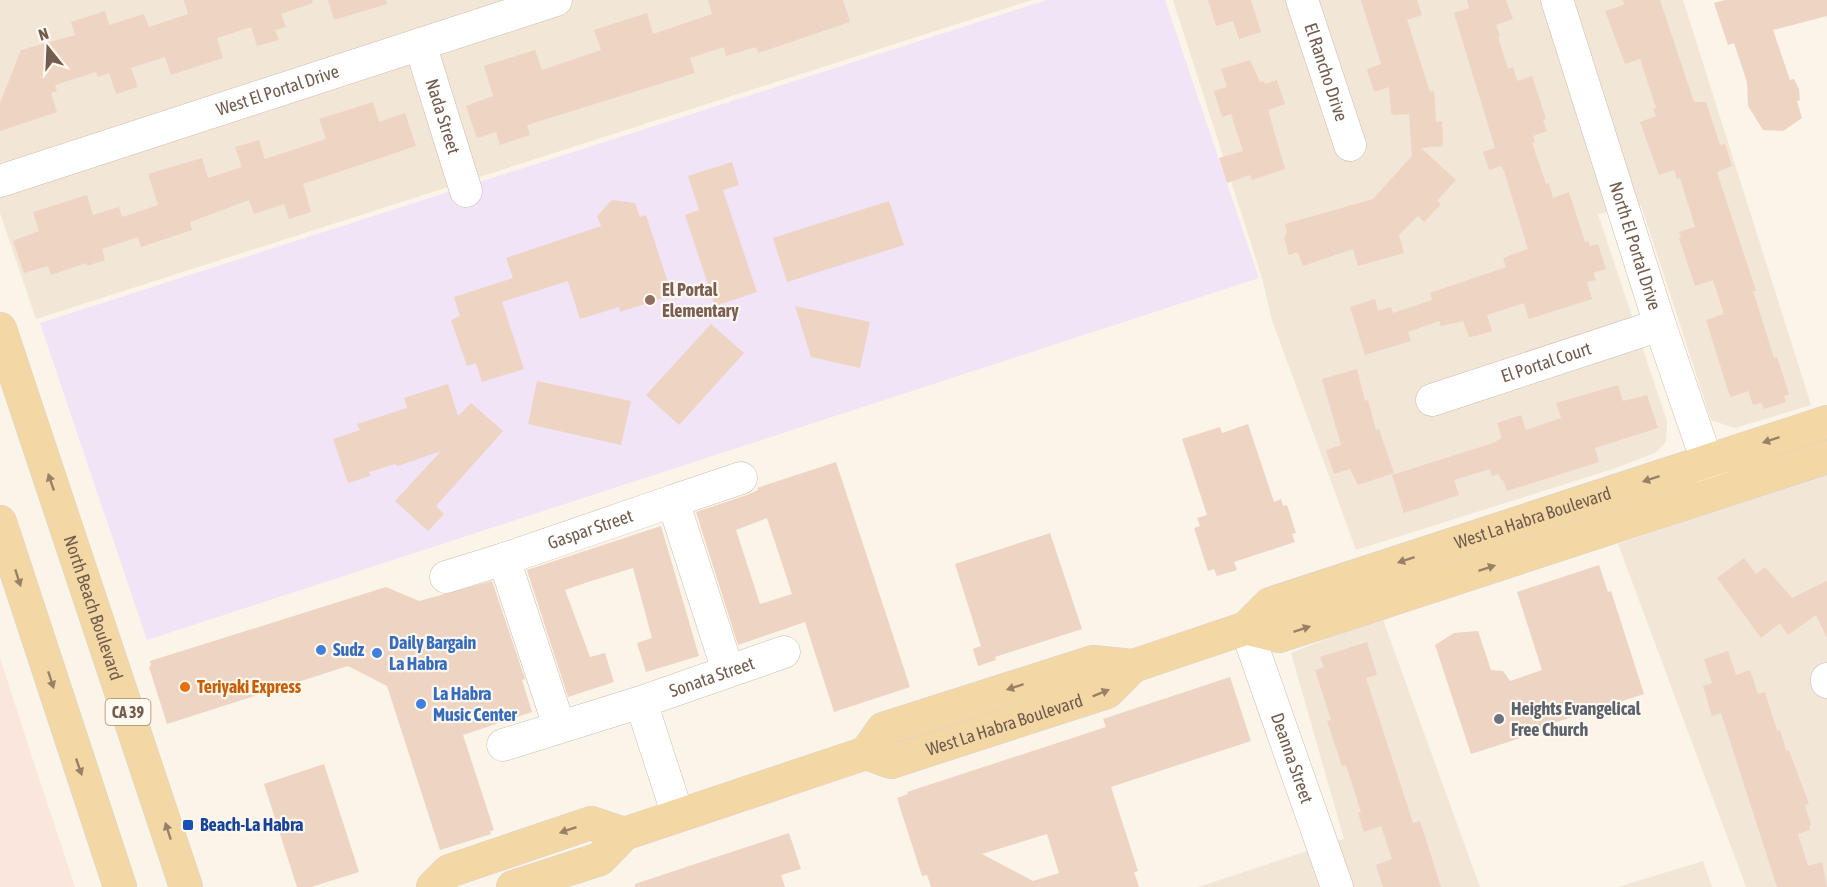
<svg xmlns="http://www.w3.org/2000/svg" width="1827" height="887" font-family="'Asap Condensed',sans-serif">
	<rect width="100%" height="100%" fill="#fbf4e8"/>
	<g fill="#f2e6d7">
		<path d="M0,0H1032L36,319L0,213Z"/>
		<path d="M1173,0H1683L1811,405L1735,428L1711,420L1641,205L1598,214L1667,421L1666,442L1655,453L1613,469L1356,550L1272,320L1262,278Z"/>
		<path d="M1827,473V887H1746L1618,544Z"/>
		<path d="M1382,617L1480,887H1198L1344,839L1291,653Z"/>
		<path d="M1703,861L1712,887H1618Z"/>
	</g>
	<path fill="#fae6dc" d="M0,658L33,760L75,887H0Z"/>
	<path fill="#f1e4f7" d="M1047,0H1165L1259,278L147,640L40,323Z"/>
	<g fill="#eed4c2" fill-rule="evenodd">
		<path d="M184,0H312L313,3L281,14L286,27L275,30L279,40L257,46L251,27L217,38L223,58L171,75L165,57L131,68L138,87L116,94L109,73L98,77L96,72L55,85L57,91L51,93L57,112L0,131V103L21,50L75,35L71,22L105,11L109,25L144,14L149,27L188,14Z"/>
		<path d="M328,0H386L387,4L334,20Z"/>
		<path d="M708,0H843L850,22L758,53L756,47L726,56L724,47L690,58L695,73L527,125L530,135L500,145L496,132L477,138L466,106L493,96L484,66L535,50L542,70L601,50L594,30L647,13L653,34L712,14Z"/>
		<path d="M1208,0H1251L1261,32L1239,39L1233,21L1216,26Z"/>
		<path d="M1361,0H1417L1422,15L1407,20L1430,92L1434,91L1436,122L1442,121L1443,146L1421,148L1456,180L1437,201L1441,204L1424,222L1418,216L1399,235L1404,253L1358,266L1353,249L1303,266L1298,252L1289,255L1284,238L1287,232L1285,224L1373,199L1412,156L1409,114L1394,115L1391,113L1389,87L1374,92L1367,69L1381,64Z"/>
		<path d="M1467,0H1506L1513,19L1496,25L1500,36L1498,37L1508,69L1513,67L1517,81L1532,76L1546,119L1543,120L1547,131L1533,136L1535,142L1532,143L1546,184L1549,183L1553,198L1569,192L1585,242L1588,241L1590,246L1598,244L1606,269L1593,273L1596,280L1587,282L1592,299L1529,319L1524,303L1487,315L1492,331L1476,336L1469,337L1463,321L1441,326L1439,321L1408,332L1411,341L1365,355L1350,307L1375,299L1378,311L1391,307L1393,313L1432,300L1430,293L1506,267L1503,258L1528,249L1504,171L1501,166L1489,170L1483,152L1495,148L1454,13L1469,8Z"/>
		<path d="M1623,0H1660L1694,102H1706L1720,145L1725,144L1732,166L1717,172L1756,291H1753L1774,358L1777,357L1789,394L1784,396L1786,402L1764,409L1762,403L1753,405L1748,391L1730,397L1706,320L1724,314L1713,280L1695,286L1679,238L1681,237L1679,232L1695,227L1680,178L1677,179L1674,170L1659,175L1640,122L1656,116L1653,109L1656,108L1643,68L1640,59L1625,64L1605,11L1624,5Z"/>
		<path d="M1725,0H1827V16L1773,30L1790,80L1794,79L1799,89L1800,100L1797,101L1802,118L1783,131L1763,130L1748,106L1747,82L1734,43L1728,45L1714,3Z"/>
		<path d="M1250,60L1260,82L1264,81L1265,84L1277,80L1285,104L1268,110L1285,169L1252,180L1250,175L1227,183L1219,158L1243,151L1231,114L1222,117L1214,91L1227,87L1221,69Z"/>
		<path d="M373,102L379,122L405,113L416,146L303,184L311,212L289,219L284,204L254,214L249,200L190,222L192,230L141,247L138,237L102,249L105,260L87,266L86,263L51,275L48,266L24,273L13,241L39,231L33,212L87,195L93,215L119,207L122,217L158,205L148,174L202,158L208,178L242,167L235,147L259,140L265,159L314,143L326,139L319,119Z"/>
		<path d="M732,162L739,185L723,190L757,292L715,306L685,215L699,210L688,176Z"/>
		<path d="M612,200L635,203L640,217L646,215L672,295L620,312L619,307L580,319L568,281L502,302L524,369L482,382L476,363L467,366L451,320L460,316L454,297L513,278L506,258L601,226L597,216Z"/>
		<path d="M889,201L904,245L787,282L773,238Z"/>
		<path d="M795,306L870,322L860,368L811,357Z"/>
		<path d="M711,324L744,353L679,425L646,395Z"/>
		<path d="M1357,369L1365,401L1368,400L1376,430L1379,429L1394,473L1358,485L1350,469L1334,474L1326,450L1341,445L1322,379Z"/>
		<path d="M537,381L631,401L621,445L528,424Z"/>
		<path d="M448,384L458,416L471,403L503,431L436,506L444,514L428,531L395,501L441,451L398,466L395,464L369,472L370,476L348,483L333,439L360,430L357,424L407,408L404,398Z"/>
		<path d="M1618,385L1623,401L1647,395L1658,428L1595,448L1599,462L1507,491L1503,480H1501L1499,474L1492,476L1490,469L1454,480L1459,495L1404,513L1392,475L1493,443L1502,438L1497,423L1521,415L1526,430L1561,418L1556,403Z"/>
		<path d="M1248,424L1274,502L1281,499L1283,506L1287,505L1296,533L1292,534L1295,542L1234,562L1237,570L1217,576L1214,569L1208,571L1194,528L1200,526L1197,518L1207,515L1182,439L1220,427L1222,433Z"/>
		<path d="M836,462L910,687L834,712L805,622L738,645L696,512L747,495L758,490L757,488ZM767,518L792,594L760,604L736,530Z"/>
		<path d="M661,526L699,656L646,672L637,643L652,638L633,568L588,582L565,590L590,657L605,653L614,682L568,697L527,570Z"/>
		<path d="M1050,533L1082,629L995,657L996,660L978,666L973,649L981,646L955,564Z"/>
		<path d="M1744,558L1756,574L1765,567L1792,598L1827,581V638L1816,615L1788,635L1780,623L1761,638L1717,578Z"/>
		<path d="M1599,565L1608,592L1611,591L1644,694L1538,728L1539,732L1471,754L1435,645L1454,633L1478,631L1491,670L1503,671L1510,681L1542,670L1517,592Z"/>
		<path d="M492,581L525,679L522,680L532,712L463,735L494,830L490,831L491,834L440,850L387,686L348,666L167,724L149,667L151,666L150,661L386,587L419,601Z"/>
		<path d="M1367,642L1377,675L1366,678L1413,823L1420,821L1441,887H1383L1376,865L1392,859L1381,826L1364,832L1358,813L1361,812L1346,765L1342,766L1327,721L1331,720L1315,670L1324,667L1320,657Z"/>
		<path d="M1728,651L1736,675L1750,670L1758,694L1765,692L1777,731L1780,730L1786,751L1789,750L1809,804L1805,805L1811,825L1809,826L1810,830L1798,834L1808,866L1822,862L1827,887H1777L1721,713L1712,716L1703,686L1712,683L1704,659Z"/>
		<path d="M1230,677L1251,741L1111,787L1138,871L1134,872L1139,887H931L927,875L922,876L897,798L908,794L907,792L1106,727L1103,719ZM1047,834L1059,873L1033,881L982,854Z"/>
		<path d="M324,764L359,872L311,887H297L264,784Z"/>
		<path d="M789,833L801,869L781,875L785,887H635V884Z"/>
	</g>
	<g fill="none" stroke-linecap="round" stroke-linejoin="round">
		<defs>
			<g id="minor">
				<path id="s1" d="M1302,0L1350,145"/>
				<path id="s2" d="M1557,0L1660,325L1715,485"/>
				<path id="s3" d="M420,44L466,191"/>
				<path id="s4" d="M0,181L556,0"/>
				<path id="s5" d="M1432,400L1660,325"/>
				<path d="M673,501L741,478"/>
				<path d="M446,577L504,559"/>
				<path id="s6" d="M1246,628L1337,887"/>
				<path d="M1827,679V682"/>
				<path id="s7" d="M559,726L504,559L673,501L728,671"/>
				<path d="M503,745L641,702"/>
				<path id="s8" d="M678,816L641,702L784,652"/>
			</g>
			<g id="major">
				<path id="s9" d="M0,329L186,887"/>
				<path d="M0,522L120,887"/>
				<path d="M1246,628L1279,636L1827,457"/>
				<path id="s10" d="M866,753L891,762L1107,692L1133,666"/>
				<path d="M433,887L449,871L591,823L624,834"/>
				<path id="s11" d="M513,887L600,859L624,834L866,753L883,729L1093,662L1133,666L1246,628L1270,604L1827,422"/>
			</g>
		</defs>
		<use href="#minor" stroke="#ccbcaf" stroke-width="33"/>
		<use href="#major" stroke="#d8d1cd" stroke-width="34"/>
		<use href="#minor" stroke="#fff" stroke-width="32"/>
		<use href="#major" stroke="#f3d8a6" stroke-width="33"/>
	</g>
	<defs><path id="oneway-solid" d="M-6-.8H1V-3.2L6.5 0L1 3.2V.8H-6Z" transform="scale(1.5)"/></defs>
	<g fill="#998168">
		<use href="#oneway-solid" transform="translate(1771 440) rotate(162)"/>
		<use href="#oneway-solid" transform="translate(1651 479) rotate(162)"/>
		<use href="#oneway-solid" transform="translate(51 482) rotate(-109)"/>
		<use href="#oneway-solid" transform="translate(1406 560) rotate(162)"/>
		<use href="#oneway-solid" transform="translate(1487 568) rotate(-18)"/>
		<use href="#oneway-solid" transform="translate(18 578) rotate(72)"/>
		<use href="#oneway-solid" transform="translate(1302 629) rotate(-18)"/>
		<use href="#oneway-solid" transform="translate(51 680) rotate(72)"/>
		<use href="#oneway-solid" transform="translate(1015 687) rotate(162)"/>
		<use href="#oneway-solid" transform="translate(1101 693) rotate(-22)"/>
		<use href="#oneway-solid" transform="translate(79 767) rotate(71)"/>
		<use href="#oneway-solid" transform="translate(568 830) rotate(161)"/>
		<use href="#oneway-solid" transform="translate(168 831) rotate(-108)"/>
	</g>
	<circle fill="#8d6e63" stroke="#fef8ee" stroke-width="2" cx="650" cy="300" r="6"/>
	<g fill="#3f7fe0" stroke="#fef8ee" stroke-width="2">
		<circle cx="321" cy="650" r="6"/>
		<circle cx="377" cy="653" r="6"/>
		<circle cx="421" cy="704" r="6"/>
	</g>
	<circle fill="#e8710a" stroke="#fef8ee" stroke-width="2" cx="185" cy="687" r="6"/>
	<circle fill="#6b7280" stroke="#fef8ee" stroke-width="2" cx="1499" cy="719" r="6"/>
	<rect fill="#1a4fb4" stroke="#fef8ee" stroke-width="2" x="182" y="819" width="12" height="12" rx="3"/>
	<g text-anchor="middle" stroke-width="4.5" stroke-linejoin="round" paint-order="stroke">
		<rect fill="#fef8ee" stroke="#9c8b7e" stroke-width="1.5" x="105.5" y="699" width="45" height="26" rx="4.5"/>
		<g font-size="16" font-weight="bold" fill="#725c4e">
			<text x="128" y="718">CA 39</text>
		</g>
		<g font-size="18" fill="#725c4e" stroke="#fef8ee">
			<text dy="6" stroke="none"><textPath href="#s1" startOffset="76">El Rancho Drive</textPath></text>
			<text dy="6" stroke="none"><textPath href="#s4" startOffset="292">West El Portal Drive</textPath></text>
			<text dy="6" stroke="none"><textPath href="#s3" startOffset="76">Nada Street</textPath></text>
			<text dy="6" stroke="none"><textPath href="#s2" startOffset="258">North El Portal Drive</textPath></text>
			<text dy="6" stroke="none"><textPath href="#s5" startOffset="120">El Portal Court</textPath></text>
			<text dy="6" stroke="none"><textPath href="#s11" startOffset="1101">West La Habra Boulevard</textPath></text>
			<text dy="6" stroke="none"><textPath href="#s7" startOffset="267">Gaspar Street</textPath></text>
			<text dy="6" stroke="none"><textPath href="#s9" startOffset="294">North Beach Boulevard</textPath></text>
			<text dy="6" stroke="none"><textPath href="#s8" startOffset="195">Sonata Street</textPath></text>
			<text dy="6" stroke="none"><textPath href="#s10" startOffset="146">West La Habra Boulevard</textPath></text>
			<text dy="6" stroke="none"><textPath href="#s6" startOffset="138">Deanna Street</textPath></text>
		</g>
		<g font-size="18" font-weight="bold" fill="#785e54" stroke="#fef8ee" text-anchor="start">
			<text x="662" y="296">El Portal<tspan x="662" dy="21">Elementary</tspan></text>
		</g>
		<g font-size="18" font-weight="bold" fill="#366cbe" stroke="#fef8ee" text-anchor="start">
			<text x="389" y="649">Daily Bargain<tspan x="389" dy="21">La Habra</tspan></text>
			<text x="333" y="656">Sudz</text>
			<text x="433" y="700">La Habra<tspan x="433" dy="21">Music Center</tspan></text>
		</g>
		<g font-size="18" font-weight="bold" fill="#c56008" stroke="#fef8ee" text-anchor="start">
			<text x="197" y="693">Teriyaki Express</text>
		</g>
		<g font-size="18" font-weight="bold" fill="#5b616d" stroke="#fef8ee" text-anchor="start">
			<text x="1511" y="715">Heights Evangelical<tspan x="1511" dy="21">Free Church</tspan></text>
		</g>
		<g font-size="18" font-weight="bold" fill="#164399" stroke="#fef8ee" text-anchor="start">
			<text x="200" y="831">Beach-La Habra</text>
		</g>
	</g>
	<g transform="translate(48 48) rotate(342)" stroke="#fef8ee" stroke-width="4.5" paint-order="stroke">
	<path d="M0-4.5L10 22L0 15L-10 22Z" fill="#725c4e"/>
	<text y="-9" font-size="16" font-weight="bold" text-anchor="middle" fill="#725c4e">N</text>
	</g>
</svg>
